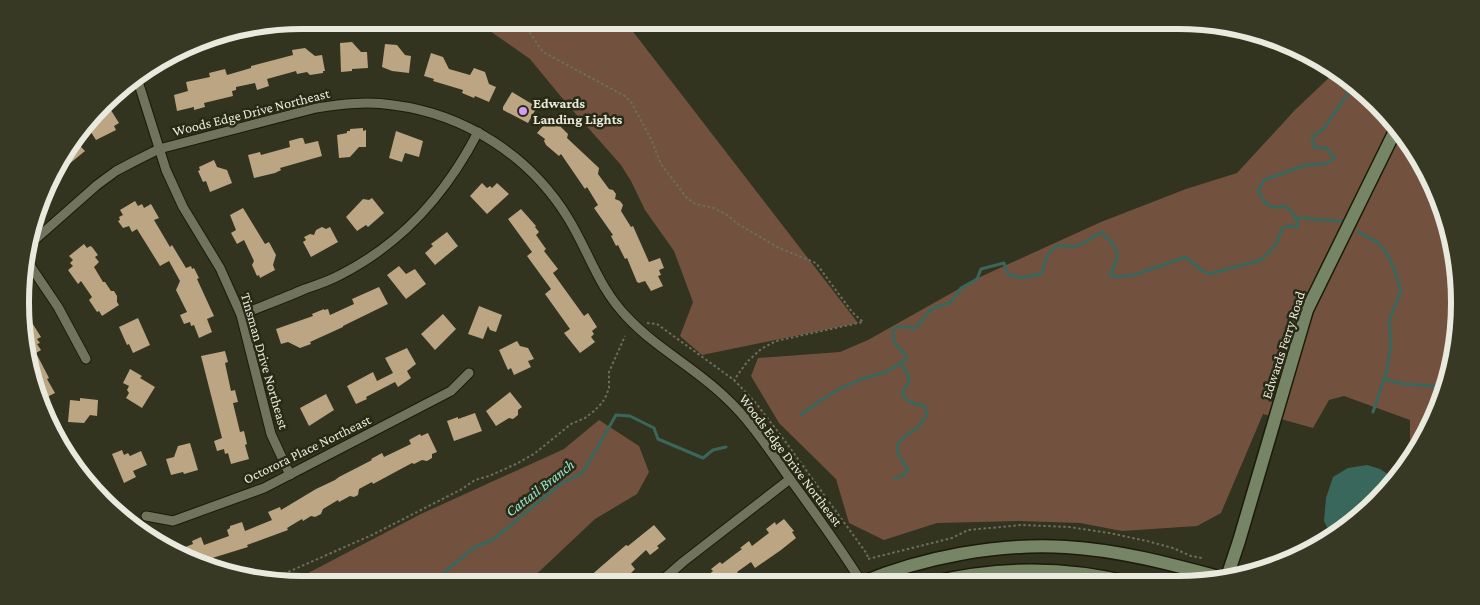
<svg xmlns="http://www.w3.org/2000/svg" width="1480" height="605" font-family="'Crimson Pro',serif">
	<rect width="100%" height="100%" fill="#32341f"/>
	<g fill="#73513f">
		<path d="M432,20H624L858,323L702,355L680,336L693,302L674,251L645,210L631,181L621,165L567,104L530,59L490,31L451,22Z"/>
		<path d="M250,29L196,47L163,67L160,65L211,35Z"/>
		<path d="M1334,73L1364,90L1431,177L1459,284L1445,393L1410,462V420L1344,396L1329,400L1313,428L1263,414L1221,513L1197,526L1122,531L1080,523L1020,521L937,523L884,540L849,523L836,479L779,423L751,376L758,358L840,352L868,340L980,277L1101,222L1186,189L1237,173L1295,110Z"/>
		<path d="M599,420L639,446L649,472L637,494L595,519L526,584L303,585L289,583L421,514L564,449Z"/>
	</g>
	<path fill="#3a675b" d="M1367,465L1380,469L1392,477L1393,482L1364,515L1331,535L1324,521L1326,498L1333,477L1348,468Z"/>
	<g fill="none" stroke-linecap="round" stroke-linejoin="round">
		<g stroke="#3a675b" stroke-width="3">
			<path d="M1297,218L1341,221"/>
			<path d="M1358,231C1364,237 1372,238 1379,244C1391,255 1396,275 1401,291L1389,321L1391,344L1387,370L1373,412"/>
			<path d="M1384,379L1404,384L1446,387"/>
			<path d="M801,415L821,400L843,387L859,380L886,372L907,359C901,344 892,350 893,330C900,324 908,327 915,329L931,309L950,303L961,288L977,279L981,269L1004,263L1008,274C1019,280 1031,277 1042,273C1044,262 1048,251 1058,245C1079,250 1084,242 1101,232C1117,246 1123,255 1110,273L1113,277L1134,275L1186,257L1201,270L1209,274L1261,260L1276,245L1282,229L1287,226L1298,227C1296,216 1293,211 1284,206C1269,210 1265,204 1258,191L1264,180L1306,165L1325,164L1335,158L1326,148L1314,147L1312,138L1325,127L1354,84"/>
			<path d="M894,479L905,474L908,470C906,465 902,462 900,457C890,439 912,434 921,424C923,421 925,417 927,414L924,406C914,403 906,403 902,393L909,382L908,374L900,363"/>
			<path d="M399,585L407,583L415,585"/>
			<path d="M430,585L473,548L494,539L559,485L583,472L616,415L630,416L654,428L658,439L703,458L713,450L726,447"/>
		</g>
	</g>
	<g fill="#bba582">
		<path d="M352,42L361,52H367L368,68L352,69V71L341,72L340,43Z"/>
		<path d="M385,44L397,45L405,55L411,56L409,73L392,71L382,67Z"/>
		<path d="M305,48L315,56L322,55L325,71H323V73L310,75L307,72L297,74L296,71L267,79L269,86L257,90L255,83L236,87V90L232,91L233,96L204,103L205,107L194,110V107L177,111L174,95L188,91L186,82L210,77L209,73L225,69L227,75L251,68V66L293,55L292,50Z"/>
		<path d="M431,53L443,57L449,69L470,75L474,68L485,72L489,84L496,87L489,102L475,96L474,98L462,93L463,90L433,81L434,79L424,76Z"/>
		<path d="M512,92L537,107L528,123L503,110V107Z"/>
		<path d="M109,107L119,123L114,126L116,130L96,140L87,126L95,116Z"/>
		<path d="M548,120L551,123L555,121L568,134L567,138L599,168L598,174L609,189L613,190L616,194L615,199L620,201L623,205L621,211L631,227L633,226L649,262L660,258L664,268L659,270L661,275L658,276L663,286L651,291L645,281L639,283L637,282L627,258L625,259L618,245L616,246L611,236L613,235L594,208L598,205L587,187L585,189L561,154L559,156L546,145L544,141L545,139L537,133Z"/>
		<path d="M363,128V131L366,130V147H359L350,157L339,158L337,135L347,133V131H350V129Z"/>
		<path d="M396,131L423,141L419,157L405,153L402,162L389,158Z"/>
		<path d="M300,138H303L305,144L318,141L322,156L280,168L281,170L275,173L254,178L248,155L260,152L261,155L290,147L289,141Z"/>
		<path d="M75,141L85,151L52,178L58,162Z"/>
		<path d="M214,160L217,167L227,170L232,183L210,192L206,181L203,182L198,171L200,170L199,167Z"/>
		<path d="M482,183L487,188L490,186L492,188L497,183L509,194L487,214L470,196Z"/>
		<path d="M372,198L384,213L368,227L366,225L357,231L346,217L363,199L369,200Z"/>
		<path d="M135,201L138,206L142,204L144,208L151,204L159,218L154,220L170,247L172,245L186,268L191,266L192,269L194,268L199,278L197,279L214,316L207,319L212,332L199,338L194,325L191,326L190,322L184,324L180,315L187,312L176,290L180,281L169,261L160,266L137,229L132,232L129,226L123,228L118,221L120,220L119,217L123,215L120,210Z"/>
		<path d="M243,208L265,244L269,242L276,255L273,265L275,270L260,278L259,275L257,276L252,265L254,261L244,240L237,244L231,233L236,230L230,215Z"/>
		<path d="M521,209L536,226L535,227L539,232L536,235L546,249L544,251L558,269L553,273L584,316L588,313L597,327L592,331L594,334L591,337L595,342L580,353L564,333L570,329L545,294L551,289L527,256L532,252L508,219Z"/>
		<path d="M322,227L326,229L330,227L338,242L311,257L303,242L306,240L304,237L310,234L314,235L316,230Z"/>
		<path d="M447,232L458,246L435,265L425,253L433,246L431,244Z"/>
		<path d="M84,244L87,248L90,246L92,247L98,255L95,257L99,262L94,267L103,282H105L111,291H114L117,296V302L119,305L102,316L99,311L97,312L89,300L92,297L81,281L78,284L68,270L73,266L70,263L73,260L69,256Z"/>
		<path d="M399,266L406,274L415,269L426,284L406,299L387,275Z"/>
		<path d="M379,287L388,304L343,326V327L310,342L311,344L300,348L288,342L281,344L276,329L313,316L312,314L324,309V310L328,309L330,315L354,304L352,299Z"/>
		<path d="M479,306L502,315L496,332L490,330L488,326L483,339L468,334Z"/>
		<path d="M24,310L41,337L37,339L40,343L37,344L41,350L36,353L49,378L47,379L55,393L43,399L32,373L36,371L25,353Z"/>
		<path d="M443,314L456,329L435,350L421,334Z"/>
		<path d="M138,318L150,345L133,353L129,344L127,345L119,327Z"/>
		<path d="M517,341L520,346L528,348L534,359L528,361L531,367L514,375L511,368L508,370L499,350Z"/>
		<path d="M407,348L416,364L407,371L411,378L398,387L395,382L366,397L367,399L356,404L347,386L373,372L377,381L393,373L385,358Z"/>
		<path d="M225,351L228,362L225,363L231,391L235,390L238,402L233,403L240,432L244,431L247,444L245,445L249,459L231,464L228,453L225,454L224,449L217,451L214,441L222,438L201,356Z"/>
		<path d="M130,369L142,376L140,378L155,387L142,408L126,398L129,393L127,390L129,386L123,383Z"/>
		<path d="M510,392L522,407L518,410V415L513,419L509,418L496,426L486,411Z"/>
		<path d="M326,394L334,410L309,426L300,408Z"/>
		<path d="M80,398L98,400L97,416L90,415L84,423L68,422L70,400L80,401Z"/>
		<path d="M475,413L482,431L454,441L447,421L458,417V419Z"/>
		<path d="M428,433L437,452L432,454V458L427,461L422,460L414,464L412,463L373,484L372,482L359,489L358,495L354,497L350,496L339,502L338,500L323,509L321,514L315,517L311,516L303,521L302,519L287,528L288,530L247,545L248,547L209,559L213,570L175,551L193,544L192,541L201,537L204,545L229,536L227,530L230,528V526L242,522L245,531L272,520L268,512L280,507L281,510L316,489L335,480L339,477L372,460L371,459L382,453L384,457L411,444L409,440L420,434L421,436Z"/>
		<path d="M190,443L198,470L184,474L183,472L171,475L166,459L174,457L178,446Z"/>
		<path d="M122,450L124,455L128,453L130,456L141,451L147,465L133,471L136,477L124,483L112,454Z"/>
		<path d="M784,519L794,531L792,532L796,538L781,550L755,568L751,562L737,572L742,578L734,584H698L713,571L711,569L720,562L722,564L742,549L740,548L749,541L752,546L769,533L766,529L775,522L776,525Z"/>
		<path d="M654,525L666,539L657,546L659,548L650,555L646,550L631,564L635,569L627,577L624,574L614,584H581L626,545L628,546Z"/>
	</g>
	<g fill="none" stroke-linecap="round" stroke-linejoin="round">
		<defs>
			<g id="minor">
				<path d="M137,78L166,170L183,207L220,268L241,315L271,434L290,475"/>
				<path d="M29,245L97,185L116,171L135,161L159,149L316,108C342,104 367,101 393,105C465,114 530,156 568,218C589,252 598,287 627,317C657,349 694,367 725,397C751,421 770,451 790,479C815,513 840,547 862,583"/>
				<path d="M25,258L58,307L86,359"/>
				<path d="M241,315C263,306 284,298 305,289C317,285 329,281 340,275C403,243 446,194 478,132"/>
				<path d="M146,516L173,521L264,488L451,391L469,373"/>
				<path d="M658,584L683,562L790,479"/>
			</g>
			<g id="secondary">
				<path d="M1226,580L1239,541L1307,310L1395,131"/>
				<path d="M861,583C923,557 998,543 1066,547C1120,550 1174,565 1226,579"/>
				<path d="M930,583C996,567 1064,566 1131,583"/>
			</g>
		</defs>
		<use href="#minor" stroke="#1a1b08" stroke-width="11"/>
		<use href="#secondary" stroke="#1a1b08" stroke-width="15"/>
		<g stroke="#6d6e5c" stroke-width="2" stroke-dasharray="2.5 2.5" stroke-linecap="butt">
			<path d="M521,20L543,52L625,96L631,102L651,139L661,164L686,197L695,204L714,208L727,215L738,224L779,248L816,263L852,312L863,322L776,341L761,349L747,362L734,380"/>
			<path d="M647,323L657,324L734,380L755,402L782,437L867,554L868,558"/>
			<path d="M868,559L952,538L968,530L1022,525L1069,527L1109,533L1147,541L1173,548L1191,556L1202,558"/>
			<path d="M270,580L372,535L462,489L475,480L489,476L516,464L534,454L571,424L585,418L594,411L602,403L606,396L609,388V372L625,336"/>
			<path d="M808,584L822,577H841L846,574"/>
		</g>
		<use href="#minor" stroke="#72735d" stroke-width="9"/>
		<use href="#secondary" stroke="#758565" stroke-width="12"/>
	</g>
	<circle fill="#d69bf9" stroke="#292a15" stroke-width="2" cx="523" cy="111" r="5"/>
	<g text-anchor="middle" stroke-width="5" stroke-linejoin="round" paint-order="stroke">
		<g font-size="14" font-weight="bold" fill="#e9eadd" stroke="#292a15" text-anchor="start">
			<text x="533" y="108">Edwards<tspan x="533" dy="16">Landing Lights</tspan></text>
		</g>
		<g font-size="14" fill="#e9eadd" stroke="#292a15">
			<text transform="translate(251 112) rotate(-14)" y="5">Woods Edge Drive Northeast</text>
			<text transform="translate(1283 345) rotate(-72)" y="5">Edwards Ferry Road</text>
			<text transform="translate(265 361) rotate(74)" y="5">Tinsman Drive Northeast</text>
			<text transform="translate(307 449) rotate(-26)" y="5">Octorora Place Northeast</text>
			<text transform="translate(791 460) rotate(53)" y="5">Woods Edge Drive Northeast</text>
		</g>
		<g font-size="15" font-style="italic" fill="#99e7d1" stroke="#292a15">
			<text transform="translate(540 488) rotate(-38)" y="5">Cattail Branch</text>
		</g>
	</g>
	<path d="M0 0H1480V605H0ZM302 29H1178A273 273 0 0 1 1451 302V303A273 273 0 0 1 1178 576H302A273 273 0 0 1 29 303V302A273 273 0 0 1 302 29Z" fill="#383925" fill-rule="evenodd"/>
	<path fill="none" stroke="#e9eadd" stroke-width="6" d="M302 29H1178A273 273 0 0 1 1451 302V303A273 273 0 0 1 1178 576H302A273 273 0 0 1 29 303V302A273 273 0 0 1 302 29Z"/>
</svg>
